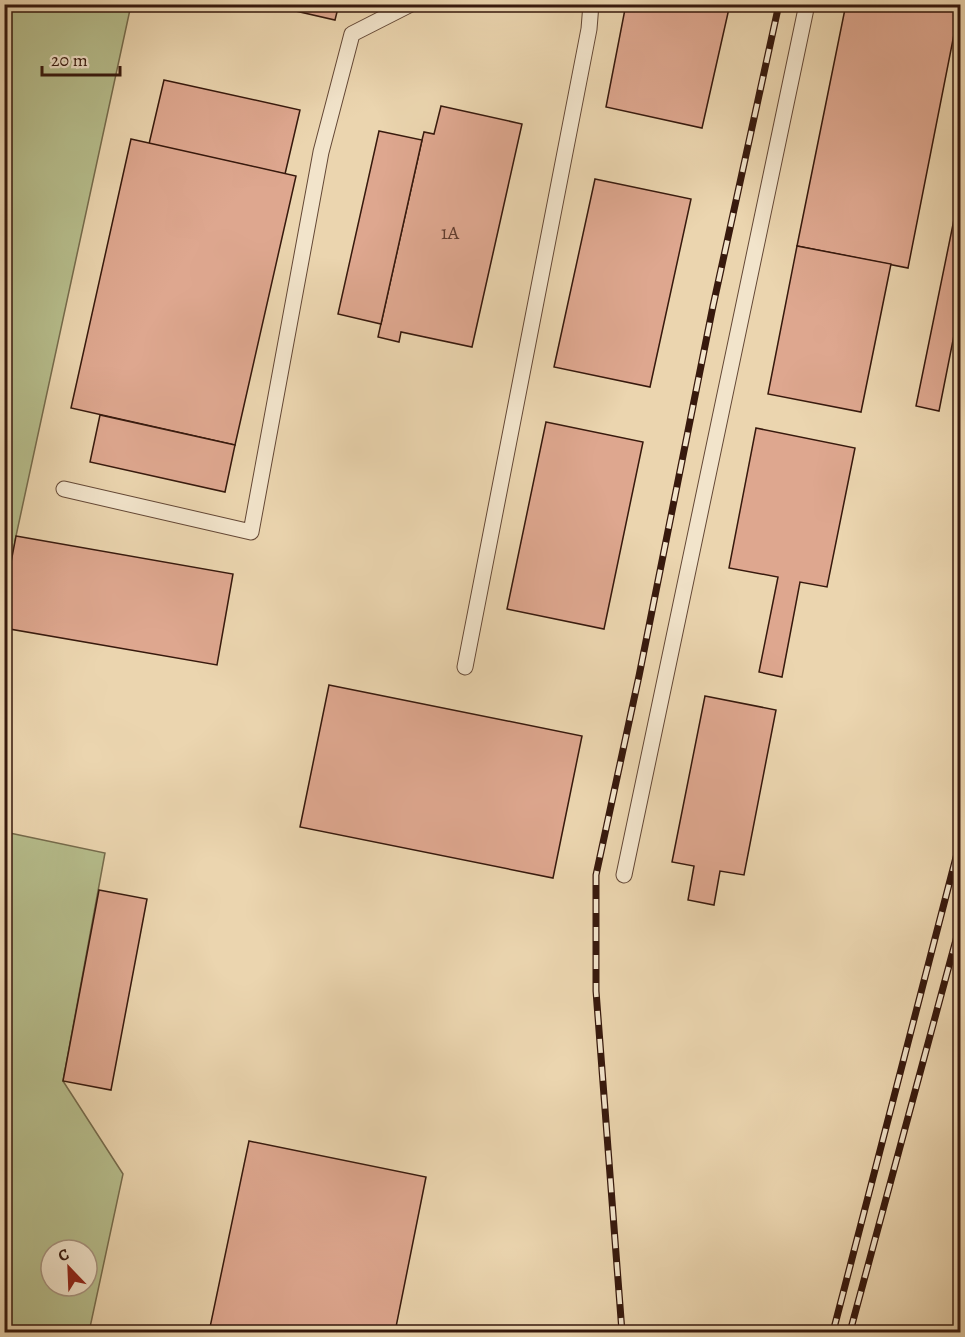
<svg xmlns="http://www.w3.org/2000/svg" width="965" height="1337" font-family="Alegreya,serif">
	<rect width="100%" height="100%" fill="#ebd5af"/>
	<filter id="stains"><feTurbulence type="fractalNoise" baseFrequency=".00333" numOctaves="4"/><feColorMatrix values="0 0 0 0 .2 0 0 0 0 .09 0 0 0 0 .02 0 0 0 .5 -.17"/></filter>
	<radialGradient id="worn" r=".72"><stop offset=".6" stop-color="#630" stop-opacity="0"/><stop offset="1" stop-color="#630" stop-opacity=".3"/></radialGradient>
	<g fill="#b6bd8c" stroke="#766b4c" stroke-width="1.5" fill-rule="evenodd">
		<path d="M5,5H131L16,536L5,599Z"/>
		<path d="M5,832L105,853L63,1081L123,1174L89,1332H5ZM51,1250H87V1286H51Z"/>
	</g>
	<g fill="#dea78f" stroke="#37190d" stroke-width="1.5">
		<path d="M265,4H339L335,20Z"/>
		<path d="M626,4H730L702,128L606,107Z"/>
		<path d="M846,4H960L908,268L797,246Z"/>
		<path d="M164,80L300,110L285,174L149,144Z"/>
		<path d="M441,106L522,124L472,347L401,332L399,342L378,337L422,140L424,132L434,134Z"/>
		<path d="M379,131L422,140L381,324L338,314Z"/>
		<path d="M131,139L296,176L235,445L71,408Z"/>
		<path d="M595,179L691,199L650,387L554,367Z"/>
		<path d="M960,190V305L939,411L916,406Z"/>
		<path d="M797,246L891,264L861,412L768,394Z"/>
		<path d="M100,415L235,445L225,492L90,462Z"/>
		<path d="M546,422L643,442L604,629L507,609Z"/>
		<path d="M756,428L855,448L827,587L800,582L782,677L759,672L778,577L729,568Z"/>
		<path d="M16,536L233,574L217,665L4,628V599Z"/>
		<path d="M329,685L582,736L553,878L300,827Z"/>
		<path d="M705,696L776,710L744,875L720,871L714,905L688,900L694,866L672,862Z"/>
		<path d="M99,890L147,899L111,1090L63,1081Z"/>
		<path d="M249,1141L426,1177L395,1332H209Z"/>
	</g>
	<g fill="none" stroke-linecap="round" stroke-linejoin="round">
		<defs>
			<g id="service">
				<path d="M64,489L251,532L321,152L352,34L411,4"/>
				<path d="M465,667L589,29L591,4"/>
				<path d="M624,875L807,4"/>
			</g>
		</defs>
		<use href="#service" stroke="#644836" stroke-width="17"/>
		<use href="#service" stroke="#f2e4cb" stroke-width="15"/>
		<defs>
			<g id="rail">
				<path d="M622,1332L596,991V875L639,676L713,306L779,4"/>
				<path d="M833,1332L960,842"/>
				<path d="M850,1332L960,925"/>
			</g>
		</defs>
		<use href="#rail" stroke="#37190d" stroke-width="7"/>
		<use href="#rail" stroke="#f2e4cb" stroke-width="4.5" stroke-dasharray="14" stroke-linecap="butt"/>
	</g>
	<g text-anchor="middle" stroke-width="4.5" stroke-linejoin="round" paint-order="stroke">
		<g font-size="20" fill="#613c2e">
			<text x="450" y="239">1А</text>
		</g>
	</g>
	<rect width="965" height="1337" fill="none" stroke="#ebd5af" stroke-width="24"/>
	<rect x="6" y="6" width="953" height="1325" fill="none" stroke="#37190d" stroke-width="3"/>
	<rect x="12" y="12" width="941" height="1313" fill="none" stroke="#37190d" stroke-width="1.5"/>
	<g transform="translate(69 1268) rotate(337)"><circle r="28" fill="#f2e4cb" stroke="#a7937f" stroke-width="1.5"/>
	<path d="M0-4.5L10 22L0 15L-10 22Z" fill="#8f2418"/>
	<text y="-9" font-size="16" font-weight="bold" text-anchor="middle" fill="#37190d">С</text>
	</g>
	<path d="M42 66v9h78v-9" fill="none" stroke="#37190d" stroke-width="3"/>
	<text x="51" y="66" font-size="18" fill="#37190d" stroke="#f2e4cb" stroke-width="4.5" paint-order="stroke">20 m</text>
	<rect width="100%" height="100%" filter="url(#stains)"/>
	<rect width="100%" height="100%" fill="url(#worn)"/>
</svg>
